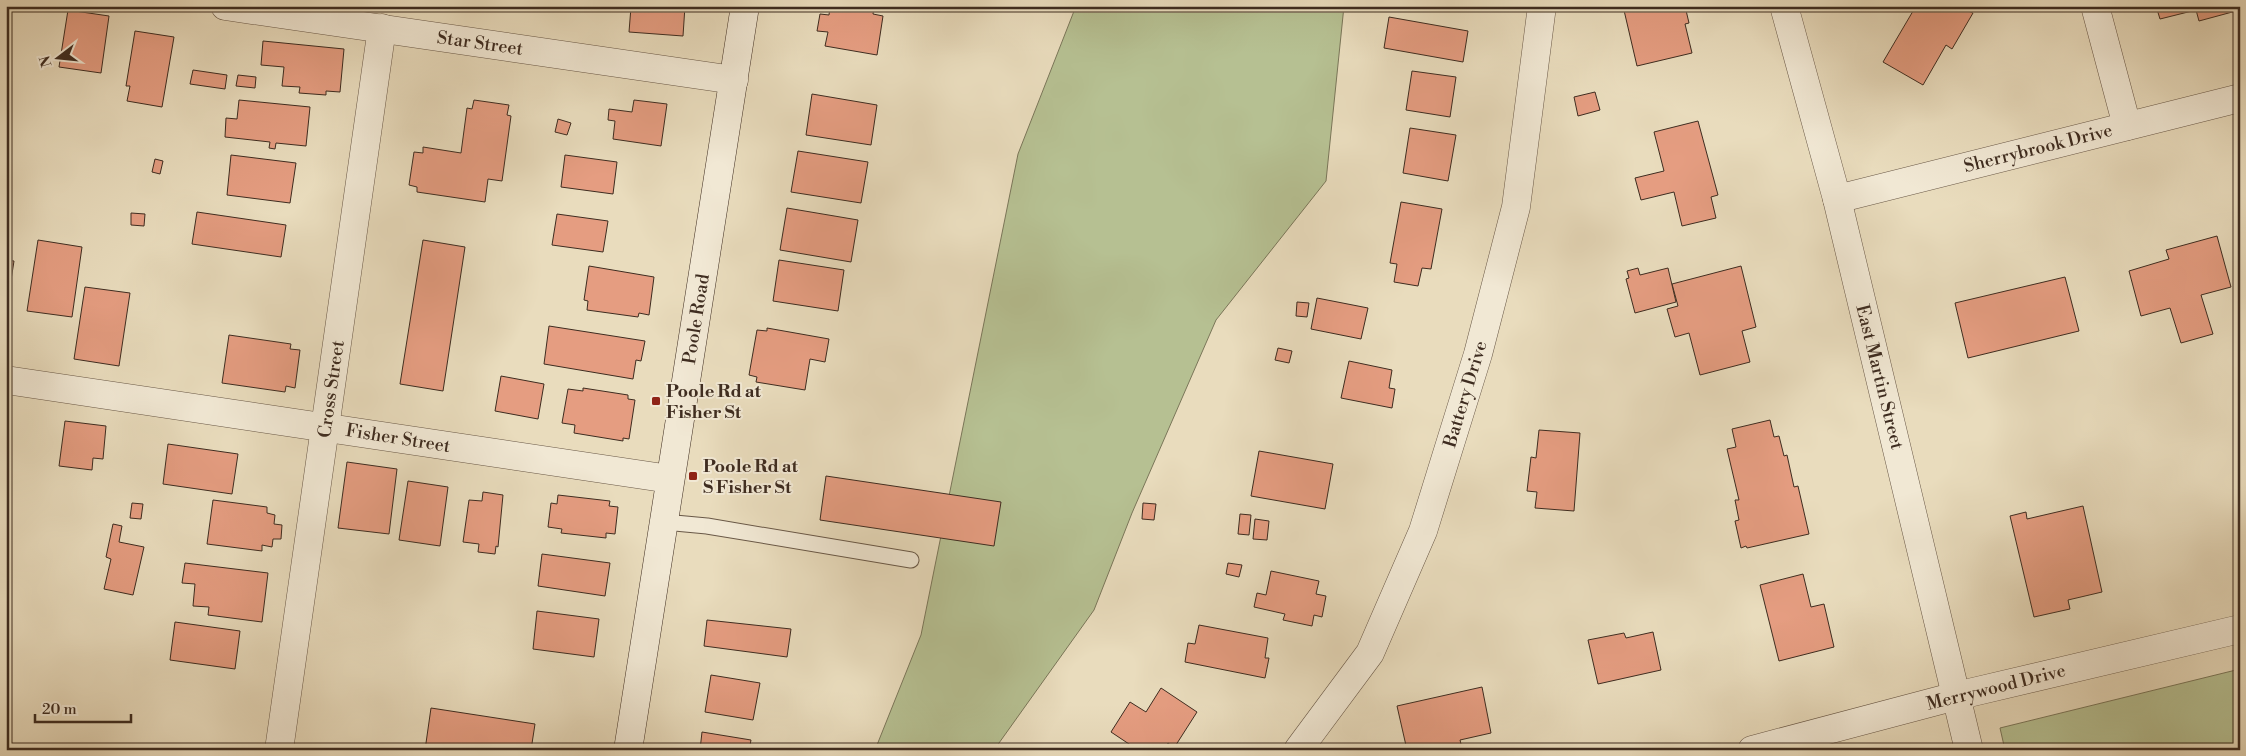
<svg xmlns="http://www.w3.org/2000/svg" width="2246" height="756" font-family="'Libre Bodoni',serif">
	<rect width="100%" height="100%" fill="#e9dcbd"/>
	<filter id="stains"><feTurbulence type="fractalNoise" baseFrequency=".004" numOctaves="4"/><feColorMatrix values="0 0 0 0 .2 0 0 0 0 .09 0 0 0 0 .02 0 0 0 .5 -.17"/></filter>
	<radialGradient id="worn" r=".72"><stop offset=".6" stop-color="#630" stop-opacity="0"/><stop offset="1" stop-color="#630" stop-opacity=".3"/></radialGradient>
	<g fill="#b6c092" stroke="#7a7659">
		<path d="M1076,6H1344L1326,181L1216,320L1132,513L1094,610L994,750H875L921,635L1018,154Z"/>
		<path d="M2240,669V750H2005L2000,728Z"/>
	</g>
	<g fill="#e59d81" stroke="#3e2c20">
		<path d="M622,6H685L683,36L629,32L631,7Z"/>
		<path d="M830,6H874L873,14L883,16L877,55L825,46L828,32L817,31L820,14L829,15Z"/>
		<path d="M1623,6H1685L1689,23L1685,24L1692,53L1637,66Z"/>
		<path d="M1916,6H1970L1968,11L1973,13L1952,49L1946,45L1923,85L1883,62Z"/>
		<path d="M2156,6H2235L2236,11L2199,21L2196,10L2160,19Z"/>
		<path d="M68,10L109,16L101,73L59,67Z"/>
		<path d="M1389,17L1468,31L1463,62L1384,48Z"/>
		<path d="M135,31L174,37L162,107L127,101L130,86H126Z"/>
		<path d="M263,41L344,49L340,92L326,91V95L299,93L300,87L282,86L284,67L261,65Z"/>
		<path d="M193,70L227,75L225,89L190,84Z"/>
		<path d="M1412,71L1456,77L1450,117L1406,110Z"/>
		<path d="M238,75L256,77L255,88L236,86Z"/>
		<path d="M1595,92L1600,110L1578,116L1574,97Z"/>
		<path d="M812,94L877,105L871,145L806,135Z"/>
		<path d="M239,100L310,107L306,146L276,143L275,149L269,148L270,142L225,137L226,118L237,119Z"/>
		<path d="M474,100L509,105L507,115L511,116L502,181L488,179L485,202L417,192V187L409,185L414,152L423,153V147L461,153L467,108L472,109Z"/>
		<path d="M634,100L667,104L661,146L613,139L615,121L608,120L609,109L632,112Z"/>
		<path d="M558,119L571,123L567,135L555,132Z"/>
		<path d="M1698,121L1718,195L1711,197L1716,218L1682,226L1674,192L1641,200L1635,178L1664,171L1654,132Z"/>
		<path d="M1410,128L1456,135L1448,181L1403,173Z"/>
		<path d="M798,151L868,162L861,203L791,192Z"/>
		<path d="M231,155L296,163L290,203L227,195Z"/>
		<path d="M565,155L617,162L613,194L561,187Z"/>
		<path d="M155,159L163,161L160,174L152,172Z"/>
		<path d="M1401,202L1442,209L1431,269L1422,268L1418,286L1394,282L1397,264L1390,263Z"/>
		<path d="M787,208L858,220L851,262L780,250Z"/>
		<path d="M197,212L286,225L281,257L192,244Z"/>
		<path d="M131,213L145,214L144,226L131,225Z"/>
		<path d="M557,214L608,221L603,252L552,245Z"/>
		<path d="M2217,236L2231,287L2201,295L2213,334L2181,343L2170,308L2141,316L2129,271L2169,259L2166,250Z"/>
		<path d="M38,240L82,247L72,317L27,311Z"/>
		<path d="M423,240L465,247L443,391L400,384Z"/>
		<path d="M6,260L14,261L6,312Z"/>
		<path d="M779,260L844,270L838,311L773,301Z"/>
		<path d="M589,266L654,277L649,315L639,313L638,317L587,310L588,301L584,300Z"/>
		<path d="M1741,266L1756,327L1742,331L1750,362L1700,375L1689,333L1675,337L1667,309L1678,306L1672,284Z"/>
		<path d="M1638,268L1640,275L1668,268L1676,302L1635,313L1626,279L1629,278L1627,271Z"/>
		<path d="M2065,277L2079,331L1968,358L1955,303Z"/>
		<path d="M85,287L130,293L119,366L74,359Z"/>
		<path d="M1317,298L1368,308L1361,339L1311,329Z"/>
		<path d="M1297,302L1309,303L1307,317L1296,316Z"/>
		<path d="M549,326L645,341L641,361L636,360L633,379L544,364Z"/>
		<path d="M767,328L829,339L825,362L810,359L805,390L756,382L757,377L749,375L757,330L767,331Z"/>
		<path d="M229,335L291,344L290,349L300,350L295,388L286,386L285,392L222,383Z"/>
		<path d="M1278,348L1292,351L1289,363L1275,360Z"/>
		<path d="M1349,361L1392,370L1389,388L1395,389L1392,408L1341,398Z"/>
		<path d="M501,376L544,384L538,419L495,411Z"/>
		<path d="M583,388L628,395V399L635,400L629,439L623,438V441L574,433L575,425L562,423L568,389L583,391Z"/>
		<path d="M1770,420L1774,437L1779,436L1784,456L1787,455L1794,487L1798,486L1809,534L1747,548L1746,546L1741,548L1735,521L1739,520L1735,500H1739L1727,449L1736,447L1732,429Z"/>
		<path d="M65,421L106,426L103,459L93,458L92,470L59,466Z"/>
		<path d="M1539,430L1580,433L1574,511L1535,508L1537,492L1527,491L1531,457L1536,458Z"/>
		<path d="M168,444L238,454L232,494L163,484Z"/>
		<path d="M1259,451L1333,464L1325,509L1251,496Z"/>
		<path d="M347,462L397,469L389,534L338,528Z"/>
		<path d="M826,476L1001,502L994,546L820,520Z"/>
		<path d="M408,481L448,487L440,546L399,540Z"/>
		<path d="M483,492L503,495L498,547L496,546L495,554L478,552L479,544L463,542L469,500L482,501Z"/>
		<path d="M558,495L610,501L609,506L618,507L615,534L606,533V538L561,533L562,529L548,527L551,503L557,504Z"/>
		<path d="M213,500L267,507V513L275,515L274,524L282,525L281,539H273L272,547L262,545V551L207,544Z"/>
		<path d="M132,503L143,504L141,519L130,518Z"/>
		<path d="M1143,503L1156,504L1154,520L1142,519Z"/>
		<path d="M2083,506L2102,592L2068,600L2070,609L2034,617L2010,516L2026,512L2027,519Z"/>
		<path d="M1240,514L1251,515L1249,535L1238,534Z"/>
		<path d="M1255,519L1269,521L1267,540L1253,539Z"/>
		<path d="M113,524L122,526L119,542L144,547L133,595L104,589L111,559L106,557Z"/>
		<path d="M542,554L610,563L605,596L538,586Z"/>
		<path d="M185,563L268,573L262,622L208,615L209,607L193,606L195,584L182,583Z"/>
		<path d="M1228,563L1242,565L1239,577L1226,574Z"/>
		<path d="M1271,571L1319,581L1316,594L1326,596L1322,617L1314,615L1312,626L1283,620L1285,614L1254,607L1257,593L1266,595Z"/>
		<path d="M1803,574L1811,607L1824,604L1834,647L1779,661L1760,585Z"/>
		<path d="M537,611L599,619L594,657L533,649Z"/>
		<path d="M707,620L791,629L787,657L704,646Z"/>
		<path d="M175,622L240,631L235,669L170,660Z"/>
		<path d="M1199,625L1268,638L1265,658H1269L1265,678L1185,662L1188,643L1195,644Z"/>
		<path d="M1653,632L1661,670L1598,684L1588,640L1624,633L1626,638Z"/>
		<path d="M711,675L760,683L753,720L705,712Z"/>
		<path d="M1482,687L1491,733L1460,740L1462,748L1454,750H1436L1435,746L1407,750L1397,706Z"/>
		<path d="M1161,688L1197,712L1174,748L1168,743L1163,750H1138L1111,732L1130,702L1146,712Z"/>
		<path d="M431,708L535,724L531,750H425Z"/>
		<path d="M702,732L751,740L749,750H700Z"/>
	</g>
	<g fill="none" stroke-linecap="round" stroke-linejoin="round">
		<defs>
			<path id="lane" d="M664,522L707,526L911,560"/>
			<g id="street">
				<path d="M225,6L734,80"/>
				<path d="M1784,6L1837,199L1969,750"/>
				<path d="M2095,6L2127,126"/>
				<path d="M1837,199L2240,98"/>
				<path d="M6,380L670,479"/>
				<path d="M279,750L382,28"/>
				<path d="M1298,750L1370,653L1423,531L1478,354L1516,207L1542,6"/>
				<path d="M1752,750L1956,696L2240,629"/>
			</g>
			<path id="secondary" d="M628,750L745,6"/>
		</defs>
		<use href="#lane" stroke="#695847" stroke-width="17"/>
		<use href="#street" stroke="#695847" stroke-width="29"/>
		<use href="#secondary" stroke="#3e2c20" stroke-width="29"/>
		<use href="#lane" stroke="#f1e8d4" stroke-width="15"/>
		<use href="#street" stroke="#f1e8d4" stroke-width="28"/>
		<use href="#secondary" stroke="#f1e8d4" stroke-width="28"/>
	</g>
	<g fill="#8f2418" stroke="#f1e8d4" stroke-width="2">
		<rect x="651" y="396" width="10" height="10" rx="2.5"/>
		<rect x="688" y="471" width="10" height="10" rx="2.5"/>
	</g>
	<g text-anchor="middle" stroke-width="4" stroke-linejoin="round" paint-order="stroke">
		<g font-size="18" fill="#3e2c20" stroke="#f1e8d4">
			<text transform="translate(480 43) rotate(8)" y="6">Star Street</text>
			<text transform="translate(2038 148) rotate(-14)" y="6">Sherrybrook Drive</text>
			<text transform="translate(696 319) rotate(-81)" y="6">Poole Road</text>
			<text transform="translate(1880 377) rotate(76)" y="6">East Martin Street</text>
			<text transform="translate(331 389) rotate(-82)" y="6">Cross Street</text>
			<text transform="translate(1465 394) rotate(-73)" y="6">Battery Drive</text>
			<text transform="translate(398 438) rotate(9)" y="6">Fisher Street</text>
			<text transform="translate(1996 687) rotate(-14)" y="6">Merrywood Drive</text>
		</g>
		<g font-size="18" font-weight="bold" fill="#3e2c20" stroke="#f1e8d4" text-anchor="start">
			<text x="666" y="397">Poole Rd at<tspan x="666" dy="21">Fisher St</tspan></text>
			<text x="703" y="472">Poole Rd at<tspan x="703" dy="21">S Fisher St</tspan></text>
		</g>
	</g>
	<rect width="2246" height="756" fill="none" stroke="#e9dcbd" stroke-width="25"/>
	<rect x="8" y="8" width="2231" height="741" fill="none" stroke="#3e2c20" stroke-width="2.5"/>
	<rect x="12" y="12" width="2221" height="731" fill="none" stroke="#3e2c20"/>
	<g transform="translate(58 58) rotate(254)" stroke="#f1e8d4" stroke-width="4" paint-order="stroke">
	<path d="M0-4L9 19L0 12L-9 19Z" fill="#3e2c20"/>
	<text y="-8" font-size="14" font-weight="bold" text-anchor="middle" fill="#3e2c20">N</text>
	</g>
	<path d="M35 714v8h96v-8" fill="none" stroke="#3e2c20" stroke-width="2.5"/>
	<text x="42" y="714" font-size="15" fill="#3e2c20" stroke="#f1e8d4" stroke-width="4" paint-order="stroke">20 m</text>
	<rect width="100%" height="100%" filter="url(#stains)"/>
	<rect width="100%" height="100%" fill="url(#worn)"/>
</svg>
